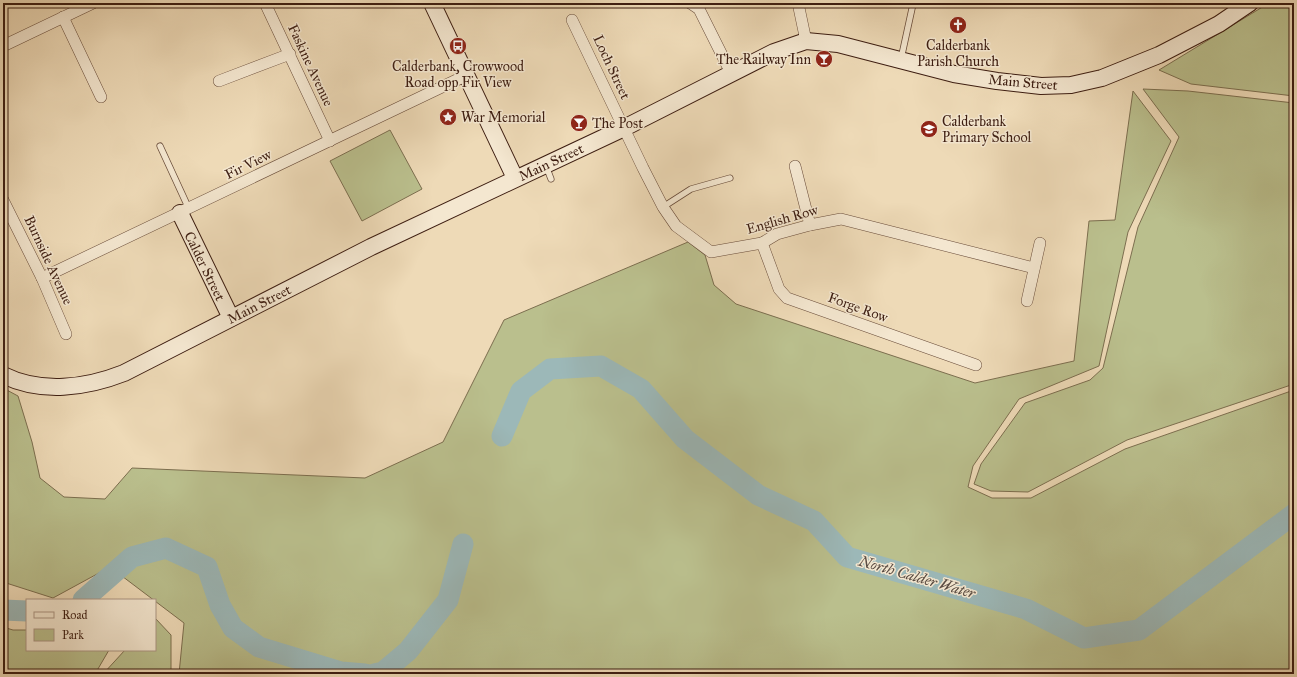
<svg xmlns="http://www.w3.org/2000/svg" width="1297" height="677" font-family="'IM FELL Great Primer',serif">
	<rect width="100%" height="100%" fill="#eedab7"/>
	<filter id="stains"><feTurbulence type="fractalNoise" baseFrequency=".005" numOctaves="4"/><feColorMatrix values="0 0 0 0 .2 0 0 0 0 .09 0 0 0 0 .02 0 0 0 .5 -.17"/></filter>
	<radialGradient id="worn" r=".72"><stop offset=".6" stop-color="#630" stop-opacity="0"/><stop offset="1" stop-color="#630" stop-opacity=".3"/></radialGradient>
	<g fill="#babf8d" stroke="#7c6e4f">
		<path d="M1269,3H1294V96L1191,84L1159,70Z"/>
		<path d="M1143,89L1188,91L1294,103V384L1127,440L1028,492L991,491L974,484L981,464L1025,403L1090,380L1103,368L1138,227L1179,137Z"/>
		<path d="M1133,91L1171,141L1128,232L1099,366L1019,399L973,466L968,487L992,498H1031L1125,449L1294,390V674H179L184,623L110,567L53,598L3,582V388L18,396L32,442L40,478L64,497L105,499L132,468L365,478L443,442L504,320L688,242L705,255L714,285L736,304L975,383L1074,361L1089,221L1115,220Z"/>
		<path d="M390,130L422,189L362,221L330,161Z"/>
		<path d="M155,618L171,635V674H103L125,650H155Z"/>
		<path d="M3,627L13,630H27V650H109L95,674H3Z"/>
	</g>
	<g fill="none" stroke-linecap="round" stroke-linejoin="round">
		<g stroke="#9cb8b8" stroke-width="21">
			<path d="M502,436L521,391L550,369L601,366L641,389L685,439L758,495L814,521L847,557L1026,609L1084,638L1139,630L1294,514"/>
			<path d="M83,600L132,557L166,548L207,567L220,605L233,628L259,647L341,672L365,674"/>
			<path d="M3,610L27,611"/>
			<path d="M374,674L383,672L408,651L448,600L463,544"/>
		</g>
		<defs>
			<g id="lane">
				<path d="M901,59L913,4"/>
				<path d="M160,146L189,209"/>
				<path d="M546,166L551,179"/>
				<path d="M663,207L691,189L730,178"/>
			</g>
			<g id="street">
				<path d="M265,3L330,141"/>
				<path d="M690,3L699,9L731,73"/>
				<path d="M798,3L806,41"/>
				<path d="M63,17L101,97"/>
				<path d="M572,20L643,168L663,207L676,226L711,252L762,243L777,234L810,225L841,219L1034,268"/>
				<path d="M3,46L93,3"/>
				<path d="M219,81L290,54"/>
				<path d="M795,166L810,225"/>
				<path d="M3,200L42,278L66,334"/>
				<path d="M762,243L779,289L787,298L976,365"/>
				<path d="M42,278L467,75"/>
				<path d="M1027,301L1040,243"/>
			</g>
			<g id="secondary">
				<path d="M432,3L515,178"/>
				<path d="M180,213L231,318"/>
				<path d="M3,375C41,394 86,388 124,373L371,247L624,128L774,52L806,41L838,44L954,74L997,81L1041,86L1071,85L1102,78L1159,55L1219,24L1250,3"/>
			</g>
		</defs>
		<use href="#lane" stroke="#694c3a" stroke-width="7"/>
		<use href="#street" stroke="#694c3a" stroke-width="12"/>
		<use href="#secondary" stroke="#3d1d11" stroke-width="18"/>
		<use href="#lane" stroke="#f4e7d0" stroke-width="5.5"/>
		<use href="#street" stroke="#f4e7d0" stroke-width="11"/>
		<use href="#secondary" stroke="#f4e7d0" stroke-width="16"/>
	</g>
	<defs>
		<symbol id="church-disc" viewBox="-11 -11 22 22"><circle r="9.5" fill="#8f2418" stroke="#f4e7d0"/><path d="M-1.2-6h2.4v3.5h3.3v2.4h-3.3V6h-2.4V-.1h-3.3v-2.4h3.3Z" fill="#fff"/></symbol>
		<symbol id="bus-disc" viewBox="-11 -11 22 22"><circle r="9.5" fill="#8f2418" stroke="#f4e7d0"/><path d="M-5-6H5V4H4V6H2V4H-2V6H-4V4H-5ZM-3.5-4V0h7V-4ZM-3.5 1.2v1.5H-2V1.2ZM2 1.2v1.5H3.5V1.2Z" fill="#fff"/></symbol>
		<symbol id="bar-disc" viewBox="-11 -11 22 22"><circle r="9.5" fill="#8f2418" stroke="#f4e7d0"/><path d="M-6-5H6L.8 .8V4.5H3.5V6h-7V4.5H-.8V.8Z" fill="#fff"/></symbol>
		<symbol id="sight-disc" viewBox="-11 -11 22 22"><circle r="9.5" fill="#8f2418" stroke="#f4e7d0"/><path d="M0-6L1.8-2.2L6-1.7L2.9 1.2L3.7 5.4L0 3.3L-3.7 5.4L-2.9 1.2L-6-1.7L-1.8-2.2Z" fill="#fff"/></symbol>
		<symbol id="school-disc" viewBox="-11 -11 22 22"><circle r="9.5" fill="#8f2418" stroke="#f4e7d0"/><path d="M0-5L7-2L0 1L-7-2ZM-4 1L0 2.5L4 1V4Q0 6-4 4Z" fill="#fff"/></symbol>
	</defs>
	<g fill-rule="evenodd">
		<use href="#church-disc" x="948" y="15" width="20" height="20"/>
		<use href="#bus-disc" x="448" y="36" width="20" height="20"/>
		<use href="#bar-disc" x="814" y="49" width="20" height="20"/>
		<use href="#sight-disc" x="438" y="107" width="20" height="20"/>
		<use href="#bar-disc" x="569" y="113" width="20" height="20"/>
		<use href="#school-disc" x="919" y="119" width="20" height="20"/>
	</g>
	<g text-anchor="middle" stroke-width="3" stroke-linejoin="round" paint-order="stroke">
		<g font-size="14" fill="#3d1d11" stroke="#f4e7d0" text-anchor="start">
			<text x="958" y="50" text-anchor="middle">Calderbank<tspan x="958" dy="16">Parish Church</tspan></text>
			<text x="811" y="64" text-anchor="end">The Railway Inn</text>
			<text x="458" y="71" text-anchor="middle">Calderbank, Crowwood<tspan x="458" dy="16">Road opp Fir View</tspan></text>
			<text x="461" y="122">War Memorial</text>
			<text x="942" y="126">Calderbank<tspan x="942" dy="16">Primary School</tspan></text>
			<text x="592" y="128">The Post</text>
		</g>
		<g font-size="14" fill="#3d1d11" stroke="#f4e7d0">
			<text transform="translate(311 65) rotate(65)" y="5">Faskine Avenue</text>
			<text transform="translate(612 67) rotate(65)" y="5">Loch Street</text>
			<text transform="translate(1023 82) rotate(5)" y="5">Main Street</text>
			<text transform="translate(551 162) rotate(-25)" y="5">Main Street</text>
			<text transform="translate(248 164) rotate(-26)" y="5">Fir View</text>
			<text transform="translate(782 219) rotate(-16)" y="5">English Row</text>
			<text transform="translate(49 260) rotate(65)" y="5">Burnside Avenue</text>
			<text transform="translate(205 266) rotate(64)" y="5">Calder Street</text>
			<text transform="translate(259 304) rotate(-27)" y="5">Main Street</text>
			<text transform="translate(858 307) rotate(20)" y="5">Forge Row</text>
		</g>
		<g font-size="15" font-style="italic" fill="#5a4c43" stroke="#f4e7d0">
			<text transform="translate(917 577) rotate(16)" y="5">North Calder Water</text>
		</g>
	</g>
	<rect width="1297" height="677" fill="none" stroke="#eedab7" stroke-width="16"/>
	<rect x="4" y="4" width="1289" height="669" fill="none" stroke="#3d1d11" stroke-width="2"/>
	<rect x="8" y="8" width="1281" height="661" fill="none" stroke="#3d1d11"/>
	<rect x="26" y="599" width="130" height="52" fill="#f4e7d0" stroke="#ab9684"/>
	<rect x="34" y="612" width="20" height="6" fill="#f4e7d0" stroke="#ab9684"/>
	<text x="62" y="619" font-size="12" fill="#3d1d11">Road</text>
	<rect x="34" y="629" width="20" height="12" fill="#babf8d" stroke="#ab9684"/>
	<text x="62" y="639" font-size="12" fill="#3d1d11">Park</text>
	<rect width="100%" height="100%" filter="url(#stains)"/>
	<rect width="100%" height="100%" fill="url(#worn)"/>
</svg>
